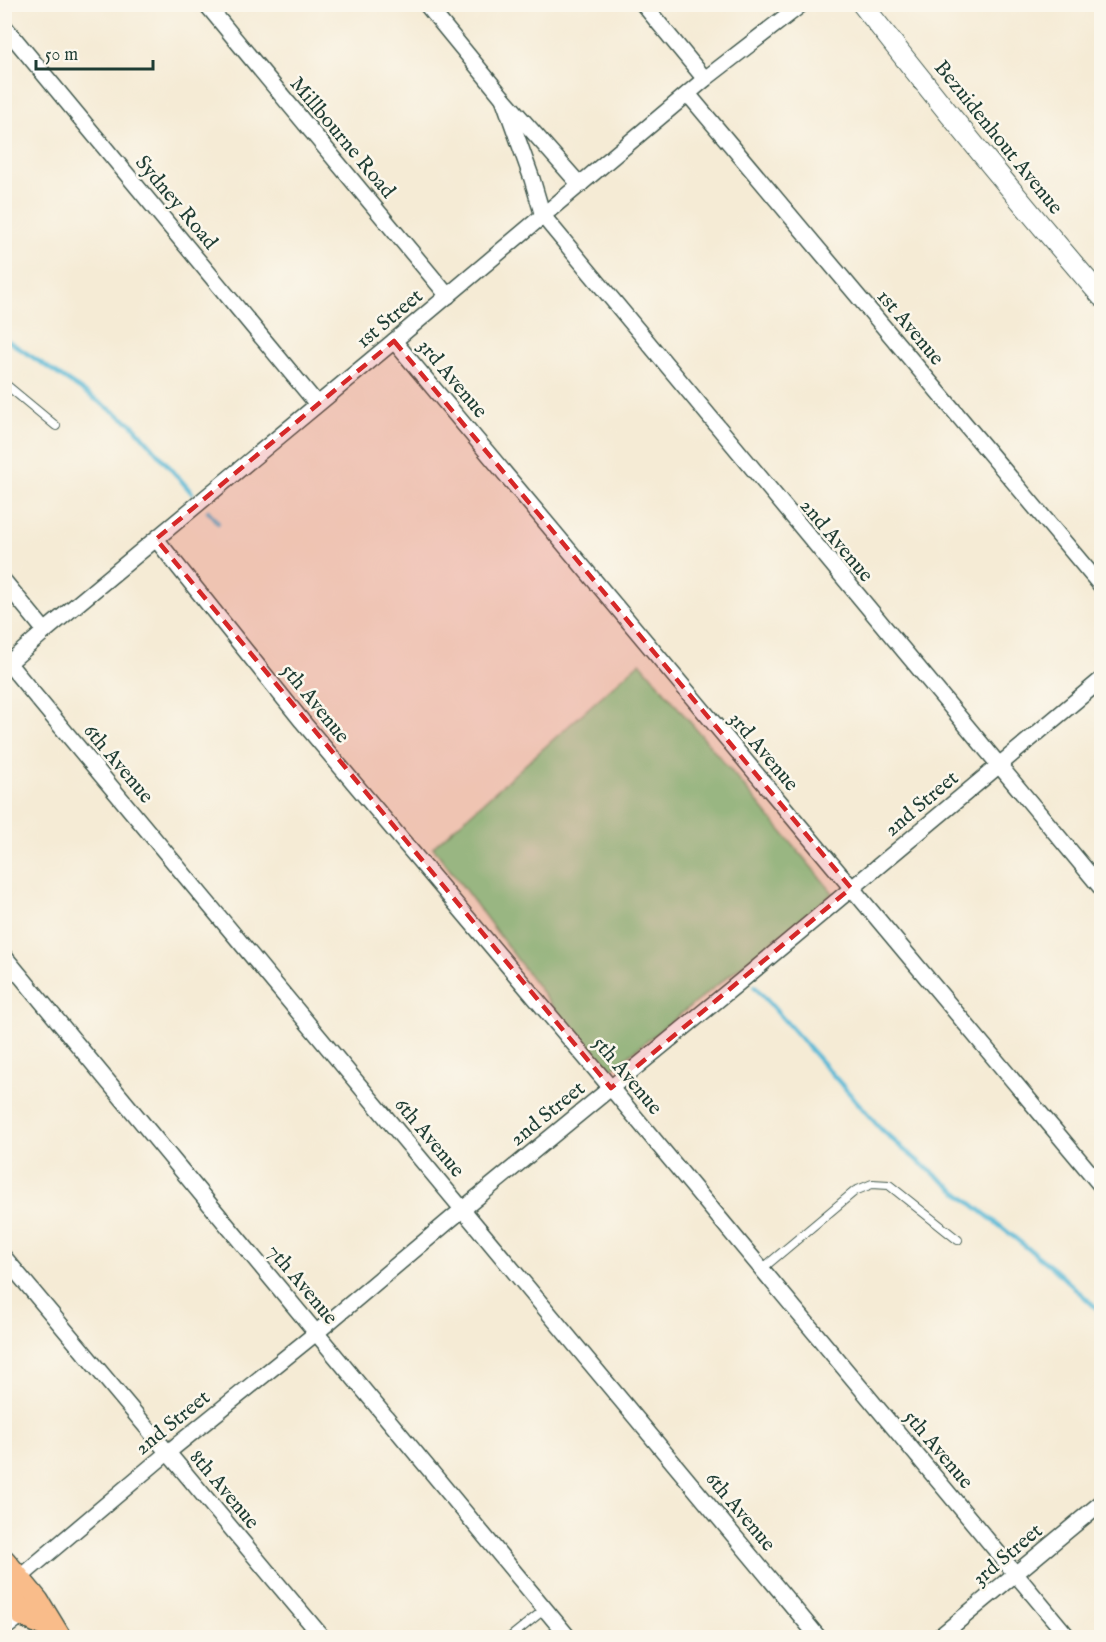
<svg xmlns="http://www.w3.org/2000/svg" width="1106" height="1642" font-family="'IM FELL English',serif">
	<rect width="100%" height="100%" fill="#fbf7ec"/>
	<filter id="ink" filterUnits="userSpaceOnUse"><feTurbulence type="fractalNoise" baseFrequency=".0167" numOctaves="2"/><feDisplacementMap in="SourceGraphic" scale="12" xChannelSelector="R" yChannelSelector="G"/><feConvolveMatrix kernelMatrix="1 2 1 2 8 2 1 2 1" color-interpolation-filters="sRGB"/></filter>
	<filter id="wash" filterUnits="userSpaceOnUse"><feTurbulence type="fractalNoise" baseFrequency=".008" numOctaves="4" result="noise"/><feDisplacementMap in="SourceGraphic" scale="24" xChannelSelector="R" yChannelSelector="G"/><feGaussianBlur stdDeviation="1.35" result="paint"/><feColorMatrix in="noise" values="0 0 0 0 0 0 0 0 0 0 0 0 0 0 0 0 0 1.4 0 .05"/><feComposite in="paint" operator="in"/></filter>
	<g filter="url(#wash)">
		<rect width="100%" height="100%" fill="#f5ebd5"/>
		<path fill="#8ada99" stroke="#548c66" stroke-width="1.5" d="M640,662L833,893L604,1075L433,847Z"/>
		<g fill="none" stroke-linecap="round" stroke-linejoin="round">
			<g stroke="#57b8d5" stroke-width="4.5">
				<path d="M4,338L132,424L192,493"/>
				<path d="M208,511L218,523"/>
				<path d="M755,987L881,1129L903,1149L1054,1269L1102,1313"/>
			</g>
		</g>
	</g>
	<g filter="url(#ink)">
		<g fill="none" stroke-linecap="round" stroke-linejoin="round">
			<defs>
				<g id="service">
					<path d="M4,383L56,426"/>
					<path d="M762,1269L855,1191L872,1184L889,1185L958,1240"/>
					<path d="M509,1638L545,1609"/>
				</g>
				<g id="minor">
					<path d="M206,4L448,296"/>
					<path d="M426,4L503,98L580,185"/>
					<path d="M643,4L705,79"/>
					<path d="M4,26L317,404"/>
					<path d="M688,94L1102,587"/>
					<path d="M503,98L532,179L543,216L1102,889"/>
					<path d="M394,341L1102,1187"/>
					<path d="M156,539L302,721L402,840L611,1088L1069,1638"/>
					<path d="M4,581L45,631"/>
					<path d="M8,663L819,1638"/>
					<path d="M4,667L45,631L394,341L705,79L802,4"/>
					<path d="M4,956L569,1638"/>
					<path d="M4,1257L323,1638"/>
					<path d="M18,1579L167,1453L316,1333L463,1209L741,981L1102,679"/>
					<path d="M4,1629L28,1610"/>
					<path d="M938,1638L1102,1502"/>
				</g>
				<path id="tertiary" d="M862,4C940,104 1019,201 1102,297"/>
				<g id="primary">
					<path d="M4,1562L37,1602L59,1638"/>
					<path d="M4,1590L23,1614L52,1628"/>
				</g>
			</defs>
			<use href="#service" stroke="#3f574c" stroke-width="10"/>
			<use href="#minor" stroke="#3f574c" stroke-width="18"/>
			<use href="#tertiary" stroke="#3f574c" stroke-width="22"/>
			<use href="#primary" stroke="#3f574c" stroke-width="27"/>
			<use href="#service" stroke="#fff" stroke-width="8"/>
			<use href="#minor" stroke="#fff" stroke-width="15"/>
			<use href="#tertiary" stroke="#fff" stroke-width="20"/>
			<use href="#primary" stroke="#f9bc8a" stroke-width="24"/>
		</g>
	</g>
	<path fill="#d62828" fill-opacity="0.2" stroke="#d62828" stroke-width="4.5" stroke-dasharray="12 8" stroke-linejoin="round" d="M394,341L851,888L611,1088L156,539Z"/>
	<g text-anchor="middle" stroke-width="5" stroke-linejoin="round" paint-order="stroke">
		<g font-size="21" fill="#1f3d34" stroke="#fbf7ec">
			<text transform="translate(343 137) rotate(50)" y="7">Millbourne Road</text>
			<text transform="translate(999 137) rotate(51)" y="7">Bezuidenhout Avenue</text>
			<text transform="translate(177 202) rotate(50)" y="7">Sydney Road</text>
			<text transform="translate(389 318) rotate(-40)" y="7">1st Street</text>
			<text transform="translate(911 327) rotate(50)" y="7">1st Avenue</text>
			<text transform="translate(453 378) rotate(50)" y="7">3rd Avenue</text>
			<text transform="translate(837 540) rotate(50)" y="7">2nd Avenue</text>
			<text transform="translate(316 703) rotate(51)" y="7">5th Avenue</text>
			<text transform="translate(764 751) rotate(50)" y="7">3rd Avenue</text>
			<text transform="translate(119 763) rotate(50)" y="7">6th Avenue</text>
			<text transform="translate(921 803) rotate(-40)" y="7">2nd Street</text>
			<text transform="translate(628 1075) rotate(50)" y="7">5th Avenue</text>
			<text transform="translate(547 1113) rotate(-39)" y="7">2nd Street</text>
			<text transform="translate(430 1137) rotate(50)" y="7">6th Avenue</text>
			<text transform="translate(303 1284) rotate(50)" y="7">7th Avenue</text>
			<text transform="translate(172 1422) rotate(-39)" y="7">2nd Street</text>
			<text transform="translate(939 1449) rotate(50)" y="7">5th Avenue</text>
			<text transform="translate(225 1489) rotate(50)" y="7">8th Avenue</text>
			<text transform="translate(741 1511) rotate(50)" y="7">6th Avenue</text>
			<text transform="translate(1007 1554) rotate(-40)" y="7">3rd Street</text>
		</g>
	</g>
	<rect width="1106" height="1642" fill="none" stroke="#fbf7ec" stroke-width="24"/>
	<path d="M36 60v9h117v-9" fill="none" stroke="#1f3d34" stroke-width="3"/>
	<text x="45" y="60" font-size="18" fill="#1f3d34" stroke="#fbf7ec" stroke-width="4.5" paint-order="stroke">50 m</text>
</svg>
